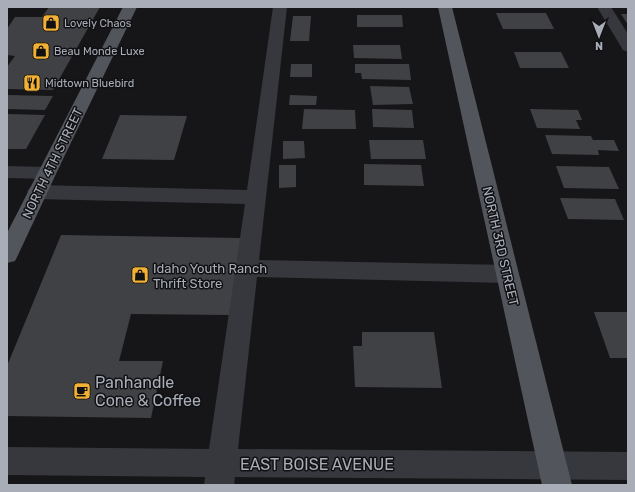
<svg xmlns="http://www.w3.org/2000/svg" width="635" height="492" font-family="Rubik,sans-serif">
	<rect width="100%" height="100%" fill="#161618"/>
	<g fill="#404145">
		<path d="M49,7H100L53,90L7,89V67L15,56L7,55V29L15,17H42Z"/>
		<path d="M496,13H546L554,29H503Z"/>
		<path d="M621,14H628V25Z"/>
		<path d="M357,15H402L403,27H357Z"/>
		<path d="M293,16H311L309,41H290Z"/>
		<path d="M353,45H400L402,59L354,58Z"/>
		<path d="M514,52H561L569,68H520Z"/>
		<path d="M291,64H312V77H290Z"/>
		<path d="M355,64H409L411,80L362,79L361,73H355Z"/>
		<path d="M370,86L409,87L413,104L373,105Z"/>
		<path d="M7,95L53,96L45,110L7,109Z"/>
		<path d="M290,95L317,96L316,105H289Z"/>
		<path d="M304,109L355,110L356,129H302Z"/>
		<path d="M372,109L412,110L414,128L373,127Z"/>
		<path d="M530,109L578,110L582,120H576L580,129L537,128Z"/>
		<path d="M7,114L45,115L26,149H7Z"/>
		<path d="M120,115L187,116L174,160L102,159Z"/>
		<path d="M545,135L591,136L593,140H614L619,151L598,150L599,155L552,154Z"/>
		<path d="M369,140H423L426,159H371Z"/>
		<path d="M283,141H304L305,158L283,159Z"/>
		<path d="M364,164L421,165L424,186L364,185Z"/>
		<path d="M279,165H296V187L279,188Z"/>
		<path d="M556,166L609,167L619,189L564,188Z"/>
		<path d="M560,198L615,199L624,220L568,219Z"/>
		<path d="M61,235L241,238L230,315L131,314L119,361H163L151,418L7,416V366Z"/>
		<path d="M594,312H628V358H610Z"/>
		<path d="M362,332H434L442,388L355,387L353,346H362Z"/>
	</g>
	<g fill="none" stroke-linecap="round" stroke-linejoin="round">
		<g fill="#37383d" fill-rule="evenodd">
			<path d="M273,7H287L259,260L507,265L515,268L518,274L515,280L507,283L257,277L238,449L628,452V480L235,477L234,485H204L205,477L7,475V447L209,449L245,204L37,199L30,197L27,192L30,187L37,185L247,190Z"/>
			<path d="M597,7H611L628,34V52L623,50Z"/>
			<path d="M7,166L46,167L53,168L56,173L53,178L46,179L7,178Z"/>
		</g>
		<g fill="#53555c" fill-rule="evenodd">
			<path d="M123,7H137L63,159L18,255L15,261L7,263V233Z"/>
			<path d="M438,7H452L572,485H542Z"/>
		</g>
	</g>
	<defs>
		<symbol id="shop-square" viewBox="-11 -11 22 22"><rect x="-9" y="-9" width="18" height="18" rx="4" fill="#f2b134" stroke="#111113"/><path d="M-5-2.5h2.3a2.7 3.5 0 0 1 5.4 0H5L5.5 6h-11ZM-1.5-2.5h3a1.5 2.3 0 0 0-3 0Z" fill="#111"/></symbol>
		<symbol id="restaurant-square" viewBox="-11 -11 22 22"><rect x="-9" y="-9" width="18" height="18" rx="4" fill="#f2b134" stroke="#111113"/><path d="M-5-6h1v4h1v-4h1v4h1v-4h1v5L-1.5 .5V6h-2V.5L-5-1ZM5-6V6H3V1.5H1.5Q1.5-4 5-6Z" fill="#111"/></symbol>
		<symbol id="cafe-square" viewBox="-11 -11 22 22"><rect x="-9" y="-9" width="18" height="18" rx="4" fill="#f2b134" stroke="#111113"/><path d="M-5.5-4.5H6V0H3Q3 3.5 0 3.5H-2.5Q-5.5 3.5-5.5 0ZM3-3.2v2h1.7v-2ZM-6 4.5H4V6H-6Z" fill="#111"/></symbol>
	</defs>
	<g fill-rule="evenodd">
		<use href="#shop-square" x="41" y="13" width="20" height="20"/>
		<use href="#shop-square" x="31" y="41" width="20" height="20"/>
		<use href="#restaurant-square" x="22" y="73" width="20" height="20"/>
		<use href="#shop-square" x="130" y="265" width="20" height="20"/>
		<use href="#cafe-square" x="72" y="381" width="20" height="20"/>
	</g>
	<g text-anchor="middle" stroke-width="3" stroke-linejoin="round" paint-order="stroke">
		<g font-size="11" fill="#a8adb8" stroke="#111113" text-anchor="start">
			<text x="64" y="27">Lovely Chaos</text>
			<text x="54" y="55">Beau Monde Luxe</text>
			<text x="45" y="87">Midtown Bluebird</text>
		</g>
		<g font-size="13" fill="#a8adb8" stroke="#111113">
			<text transform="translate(52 163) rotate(-64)" y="5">NORTH 4TH STREET</text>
			<text transform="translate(501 246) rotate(77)" y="5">NORTH 3RD STREET</text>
		</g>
		<g font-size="13" fill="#a8adb8" stroke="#111113" text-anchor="start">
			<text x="153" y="273">Idaho Youth Ranch<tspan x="153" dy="15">Thrift Store</tspan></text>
		</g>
		<g font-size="16" fill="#a8adb8" stroke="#111113" text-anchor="start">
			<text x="95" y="388">Panhandle<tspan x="95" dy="18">Cone &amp; Coffee</tspan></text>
		</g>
		<g font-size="16" fill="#a8adb8" stroke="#111113">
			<text x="317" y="470">EAST BOISE AVENUE</text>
		</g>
	</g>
	<rect width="635" height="492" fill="none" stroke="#a8adb8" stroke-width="16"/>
	<g transform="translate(599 36) rotate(180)" stroke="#111113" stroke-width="3" paint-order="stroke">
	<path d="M0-3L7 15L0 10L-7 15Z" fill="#a8adb8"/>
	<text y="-6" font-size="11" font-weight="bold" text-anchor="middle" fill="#a8adb8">N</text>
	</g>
</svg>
